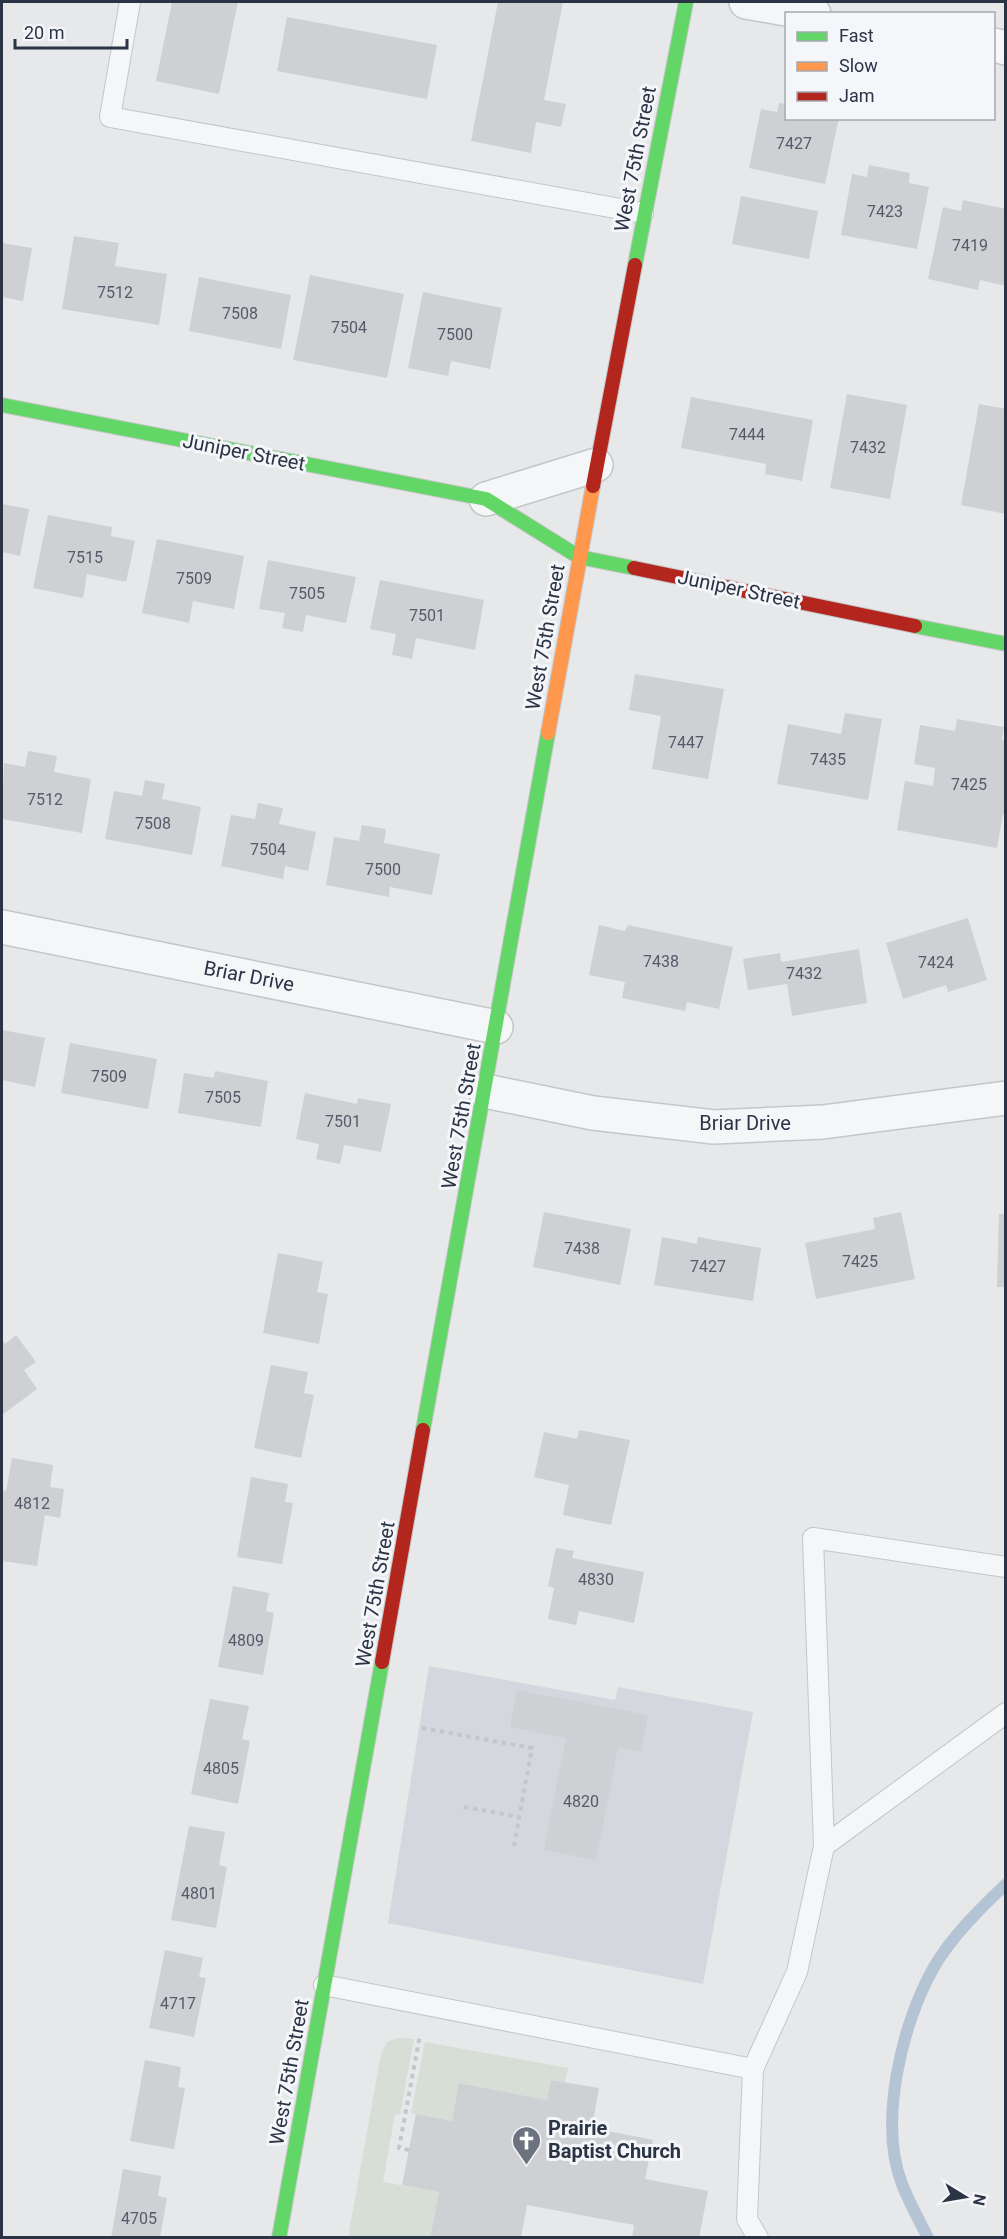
<svg xmlns="http://www.w3.org/2000/svg" width="1007" height="2239" font-family="Roboto,sans-serif">
	<rect width="100%" height="100%" fill="#e6e8ea"/>
	<path fill="#d4d7dd" d="M429,1666L615,1700L618,1687L753,1712L703,1984L388,1923Z"/>
	<g fill="#d6ded6">
		<path d="M397,2038L414,2039L400,2115L395,2114L383,2182L439,2192L430,2237L348,2238L381,2054L387,2042Z"/>
		<path d="M425,2042L568,2068L565,2082L551,2080L547,2100L460,2083L452,2121L416,2114L411,2113Z"/>
	</g>
	<g fill="none" stroke-linecap="round" stroke-linejoin="round">
		<path stroke="#b4c4d5" stroke-width="12" d="M928,2238C919,2220 909,2202 902,2184C878,2122 902,2023 934,1967C952,1936 980,1909 1006,1884"/>
	</g>
	<g fill="#ced0d3">
		<path d="M172,2H238L219,94L156,81Z"/>
		<path d="M498,2H563L544,100L566,104L561,127L536,122L531,153L471,141Z"/>
		<path d="M287,17L437,45L427,99L277,71Z"/>
		<path d="M779,103L786,104V118H839L825,184L749,168L761,109L777,112Z"/>
		<path d="M869,165L910,173L909,183L929,187L917,249L841,235L852,174L867,177Z"/>
		<path d="M741,196L818,211L809,259L732,244Z"/>
		<path d="M963,200L1006,209V286L980,280L978,290L928,279L943,207L961,211Z"/>
		<path d="M74,236L119,243L115,266L167,274L159,325L62,309Z"/>
		<path d="M2,243L32,248L23,301L2,297Z"/>
		<path d="M310,275L404,294L387,378L293,360Z"/>
		<path d="M199,277L291,295L281,349L189,331Z"/>
		<path d="M423,292L502,308L490,369L451,361L448,376L408,368Z"/>
		<path d="M847,394L907,405L890,499L830,488Z"/>
		<path d="M691,397L813,420L802,481L765,474L766,464L681,448Z"/>
		<path d="M979,404L1006,409V514L961,505Z"/>
		<path d="M2,504L29,509L20,556L2,552Z"/>
		<path d="M48,515L112,527L111,536L135,541L126,582L87,574L83,598L33,588Z"/>
		<path d="M157,539L244,556L234,609L193,601L189,623L142,613Z"/>
		<path d="M268,560L356,577L346,623L306,615L303,632L282,628L285,613L259,609Z"/>
		<path d="M380,580L484,600L475,650L416,638L412,659L392,655L396,634L370,629Z"/>
		<path d="M635,674L724,689L708,779L652,769L661,716L629,710Z"/>
		<path d="M845,713L882,719L868,800L777,784L788,724L841,734Z"/>
		<path d="M957,719L1004,727L1002,740L1006,741V814H1003L997,848L897,830L905,781L933,786L935,768L914,764L920,725L955,731Z"/>
		<path d="M28,751L57,756L54,772L91,779L82,833L2,819L4,763L25,767Z"/>
		<path d="M145,780L165,784L162,799L201,807L192,855L105,839L114,791L142,796Z"/>
		<path d="M258,803L283,808L279,824L316,832L308,871L285,866L283,879L221,866L231,815L255,819Z"/>
		<path d="M362,825L386,829L384,843L440,854L432,895L390,887L389,897L326,885L334,837L359,841Z"/>
		<path d="M968,918L987,980L948,992L946,985L903,999L886,943Z"/>
		<path d="M599,925L625,931L628,925L733,947L719,1009L687,1002L685,1011L622,998L625,982L589,975Z"/>
		<path d="M859,949L867,1003L792,1016L787,984L748,990L743,959L780,953L781,962Z"/>
		<path d="M2,1030L45,1038L35,1087L2,1080Z"/>
		<path d="M70,1043L157,1059L148,1109L61,1093Z"/>
		<path d="M215,1071L268,1081L261,1127L178,1113L184,1073L214,1078Z"/>
		<path d="M305,1093L357,1104L358,1098L391,1104L381,1152L344,1145L340,1164L316,1159L319,1144L296,1139Z"/>
		<path d="M544,1212L631,1229L620,1285L533,1267Z"/>
		<path d="M901,1212L915,1279L816,1299L805,1243L875,1229L873,1218Z"/>
		<path d="M999,1214H1006V1287H997Z"/>
		<path d="M662,1237L697,1244L698,1237L761,1248L753,1301L654,1285Z"/>
		<path d="M278,1253L323,1262L317,1292L328,1294L319,1344L263,1333Z"/>
		<path d="M16,1335L36,1362L24,1370L37,1389L2,1415V1340L5,1344Z"/>
		<path d="M271,1365L308,1372L304,1393L314,1395L301,1458L254,1448Z"/>
		<path d="M579,1430L630,1440L611,1525L563,1515L569,1485L534,1477L544,1432L577,1439Z"/>
		<path d="M12,1458L53,1465L50,1487L64,1489L60,1518L45,1515L37,1566L2,1561V1490L6,1491Z"/>
		<path d="M251,1477L288,1484L285,1502L293,1503L282,1564L237,1557Z"/>
		<path d="M556,1548L574,1551L572,1558L644,1572L634,1623L579,1611L576,1625L548,1619L554,1588L548,1586Z"/>
		<path d="M233,1586L269,1593L266,1611L274,1613L263,1675L218,1667Z"/>
		<path d="M517,1690L648,1715L641,1752L618,1747L596,1860L544,1850L566,1738L510,1727Z"/>
		<path d="M210,1699L249,1706L242,1739L250,1741L238,1804L191,1794Z"/>
		<path d="M189,1826L225,1832L219,1865L227,1867L216,1928L171,1920Z"/>
		<path d="M165,1950L203,1958L199,1977L206,1978L194,2037L149,2028Z"/>
		<path d="M145,2060L181,2067L178,2087L185,2088L174,2149L130,2141Z"/>
		<path d="M551,2080L599,2088L592,2128L653,2140L645,2179L708,2191L699,2238H632L634,2225L527,2205L521,2238H430L439,2192L402,2185L416,2114L452,2121L459,2083L547,2100Z"/>
		<path d="M123,2169L161,2176L158,2196L167,2198L160,2238H111Z"/>
	</g>
	<g fill="none" stroke-linecap="round" stroke-linejoin="round">
		<defs>
			<g id="lane">
				<path d="M130,2L110,117L643,213"/>
				<path d="M824,1846L1006,1713"/>
				<path d="M324,1985L753,2069"/>
				<path d="M758,2238L747,2219L753,2069L797,1972L824,1846L813,1538L1006,1567"/>
			</g>
			<g id="street">
				<path d="M746,2L814,14"/>
				<path d="M994,45L1006,48"/>
				<path d="M486,499L596,465"/>
				<path d="M2,927L496,1027"/>
				<path d="M485,1091L593,1113L714,1127L823,1122L1006,1098"/>
			</g>
			<g id="fast">
				<path d="M635,265L686,2"/>
				<path d="M2,405L486,499L579,557L634,568"/>
				<path d="M915,626L1006,644"/>
				<path d="M423,1430L548,733"/>
				<path d="M279,2238L382,1662"/>
			</g>
			<path id="slow" d="M548,733L593,486"/>
			<g id="jam">
				<path d="M593,486L635,265"/>
				<path d="M634,568L915,626"/>
				<path d="M382,1662L423,1430"/>
			</g>
		</defs>
		<use href="#lane" stroke="#c4c6c8" stroke-width="22"/>
		<use href="#street" stroke="#c4c6c8" stroke-width="36"/>
		<use href="#fast" stroke="#c4c6c8" stroke-width="16"/>
		<use href="#slow" stroke="#c4c6c8" stroke-width="16"/>
		<use href="#jam" stroke="#c4c6c8" stroke-width="16"/>
		<g stroke="#c5c6ca" stroke-width="4" stroke-dasharray="4.5 4.5" stroke-linecap="butt">
			<path d="M422,1728L532,1748L514,1846"/>
			<path d="M464,1807L520,1817"/>
			<path d="M409,2150L399,2148L420,2035"/>
		</g>
		<use href="#lane" stroke="#f5f6f7" stroke-width="20"/>
		<use href="#street" stroke="#f5f6f7" stroke-width="33"/>
		<use href="#fast" stroke="#63d668" stroke-width="14"/>
		<use href="#slow" stroke="#ff974d" stroke-width="14"/>
		<use href="#jam" stroke="#b3261e" stroke-width="14"/>
	</g>
	<defs>
		<symbol id="church-pin" viewBox="-11 -11 22 30"><path d="M0 17L-7.5 6A9.5 9.5 0 1 1 7.5 6Z" fill="#6c737f" stroke="#f4f6f9"/><path d="M-1.2-6h2.4v3.5h3.3v2.4h-3.3V6h-2.4V-.1h-3.3v-2.4h3.3Z" fill="#fff"/></symbol>
	</defs>
	<g fill-rule="evenodd">
		<use href="#church-pin" x="510" y="2124" width="33" height="45"/>
	</g>
	<g text-anchor="middle" stroke-width="6" stroke-linejoin="round" paint-order="stroke">
		<g font-size="16" fill="#545c69">
			<text x="794" y="149">7427</text>
			<text x="885" y="217">7423</text>
			<text x="970" y="251">7419</text>
			<text x="115" y="298">7512</text>
			<text x="240" y="319">7508</text>
			<text x="349" y="333">7504</text>
			<text x="455" y="340">7500</text>
			<text x="747" y="440">7444</text>
			<text x="868" y="453">7432</text>
			<text x="85" y="563">7515</text>
			<text x="194" y="584">7509</text>
			<text x="307" y="599">7505</text>
			<text x="427" y="621">7501</text>
			<text x="686" y="748">7447</text>
			<text x="828" y="765">7435</text>
			<text x="969" y="790">7425</text>
			<text x="45" y="805">7512</text>
			<text x="153" y="829">7508</text>
			<text x="268" y="855">7504</text>
			<text x="383" y="875">7500</text>
			<text x="661" y="967">7438</text>
			<text x="936" y="968">7424</text>
			<text x="804" y="979">7432</text>
			<text x="109" y="1082">7509</text>
			<text x="223" y="1103">7505</text>
			<text x="343" y="1127">7501</text>
			<text x="582" y="1254">7438</text>
			<text x="860" y="1267">7425</text>
			<text x="708" y="1272">7427</text>
			<text x="32" y="1509">4812</text>
			<text x="596" y="1585">4830</text>
			<text x="246" y="1646">4809</text>
			<text x="221" y="1774">4805</text>
			<text x="581" y="1807">4820</text>
			<text x="199" y="1899">4801</text>
			<text x="178" y="2009">4717</text>
			<text x="139" y="2224">4705</text>
		</g>
		<g font-size="20" fill="#2b3445" stroke="#f4f6f9">
			<text transform="translate(635 159) rotate(-79)" y="7">West 75th Street</text>
			<text transform="translate(244 452) rotate(11)" y="7">Juniper Street</text>
			<text transform="translate(739 589) rotate(12)" y="7">Juniper Street</text>
			<text transform="translate(545 637) rotate(-80)" y="7">West 75th Street</text>
			<text transform="translate(249 976) rotate(11)" y="7">Briar Drive</text>
			<text transform="translate(461 1116) rotate(-80)" y="7">West 75th Street</text>
			<text x="745" y="1130">Briar Drive</text>
			<text transform="translate(375 1594) rotate(-80)" y="7">West 75th Street</text>
			<text transform="translate(289 2072) rotate(-80)" y="7">West 75th Street</text>
		</g>
		<g font-size="20" font-weight="bold" fill="#2b3445" stroke="#f4f6f9" text-anchor="start">
			<text x="548" y="2135">Prairie<tspan x="548" dy="23">Baptist Church</tspan></text>
		</g>
	</g>
	<rect width="1007" height="2239" fill="none" stroke="#2b3445" stroke-width="6"/>
	<rect x="785" y="12" width="210" height="108" fill="#f4f6f9" stroke="#a4a8b1" stroke-width="1.5"/>
	<rect x="797" y="32" width="30" height="9" fill="#63d668" stroke="#a4a8b1" stroke-width="1.5"/>
	<text x="839" y="42" font-size="18" fill="#2b3445">Fast</text>
	<rect x="797" y="62" width="30" height="9" fill="#ff974d" stroke="#a4a8b1" stroke-width="1.5"/>
	<text x="839" y="72" font-size="18" fill="#2b3445">Slow</text>
	<rect x="797" y="92" width="30" height="9" fill="#b3261e" stroke="#a4a8b1" stroke-width="1.5"/>
	<text x="839" y="102" font-size="18" fill="#2b3445">Jam</text>
	<g transform="translate(965 2197) rotate(101)" stroke="#f4f6f9" stroke-width="4.5" paint-order="stroke">
	<path d="M0-4.5L10 22L0 15L-10 22Z" fill="#2b3445"/>
	<text y="-9" font-size="16" font-weight="bold" text-anchor="middle" fill="#2b3445">N</text>
	</g>
	<path d="M15 39v9h112v-9" fill="none" stroke="#2b3445" stroke-width="3"/>
	<text x="24" y="39" font-size="18" fill="#2b3445" stroke="#f4f6f9" stroke-width="4.5" paint-order="stroke">20 m</text>
</svg>
